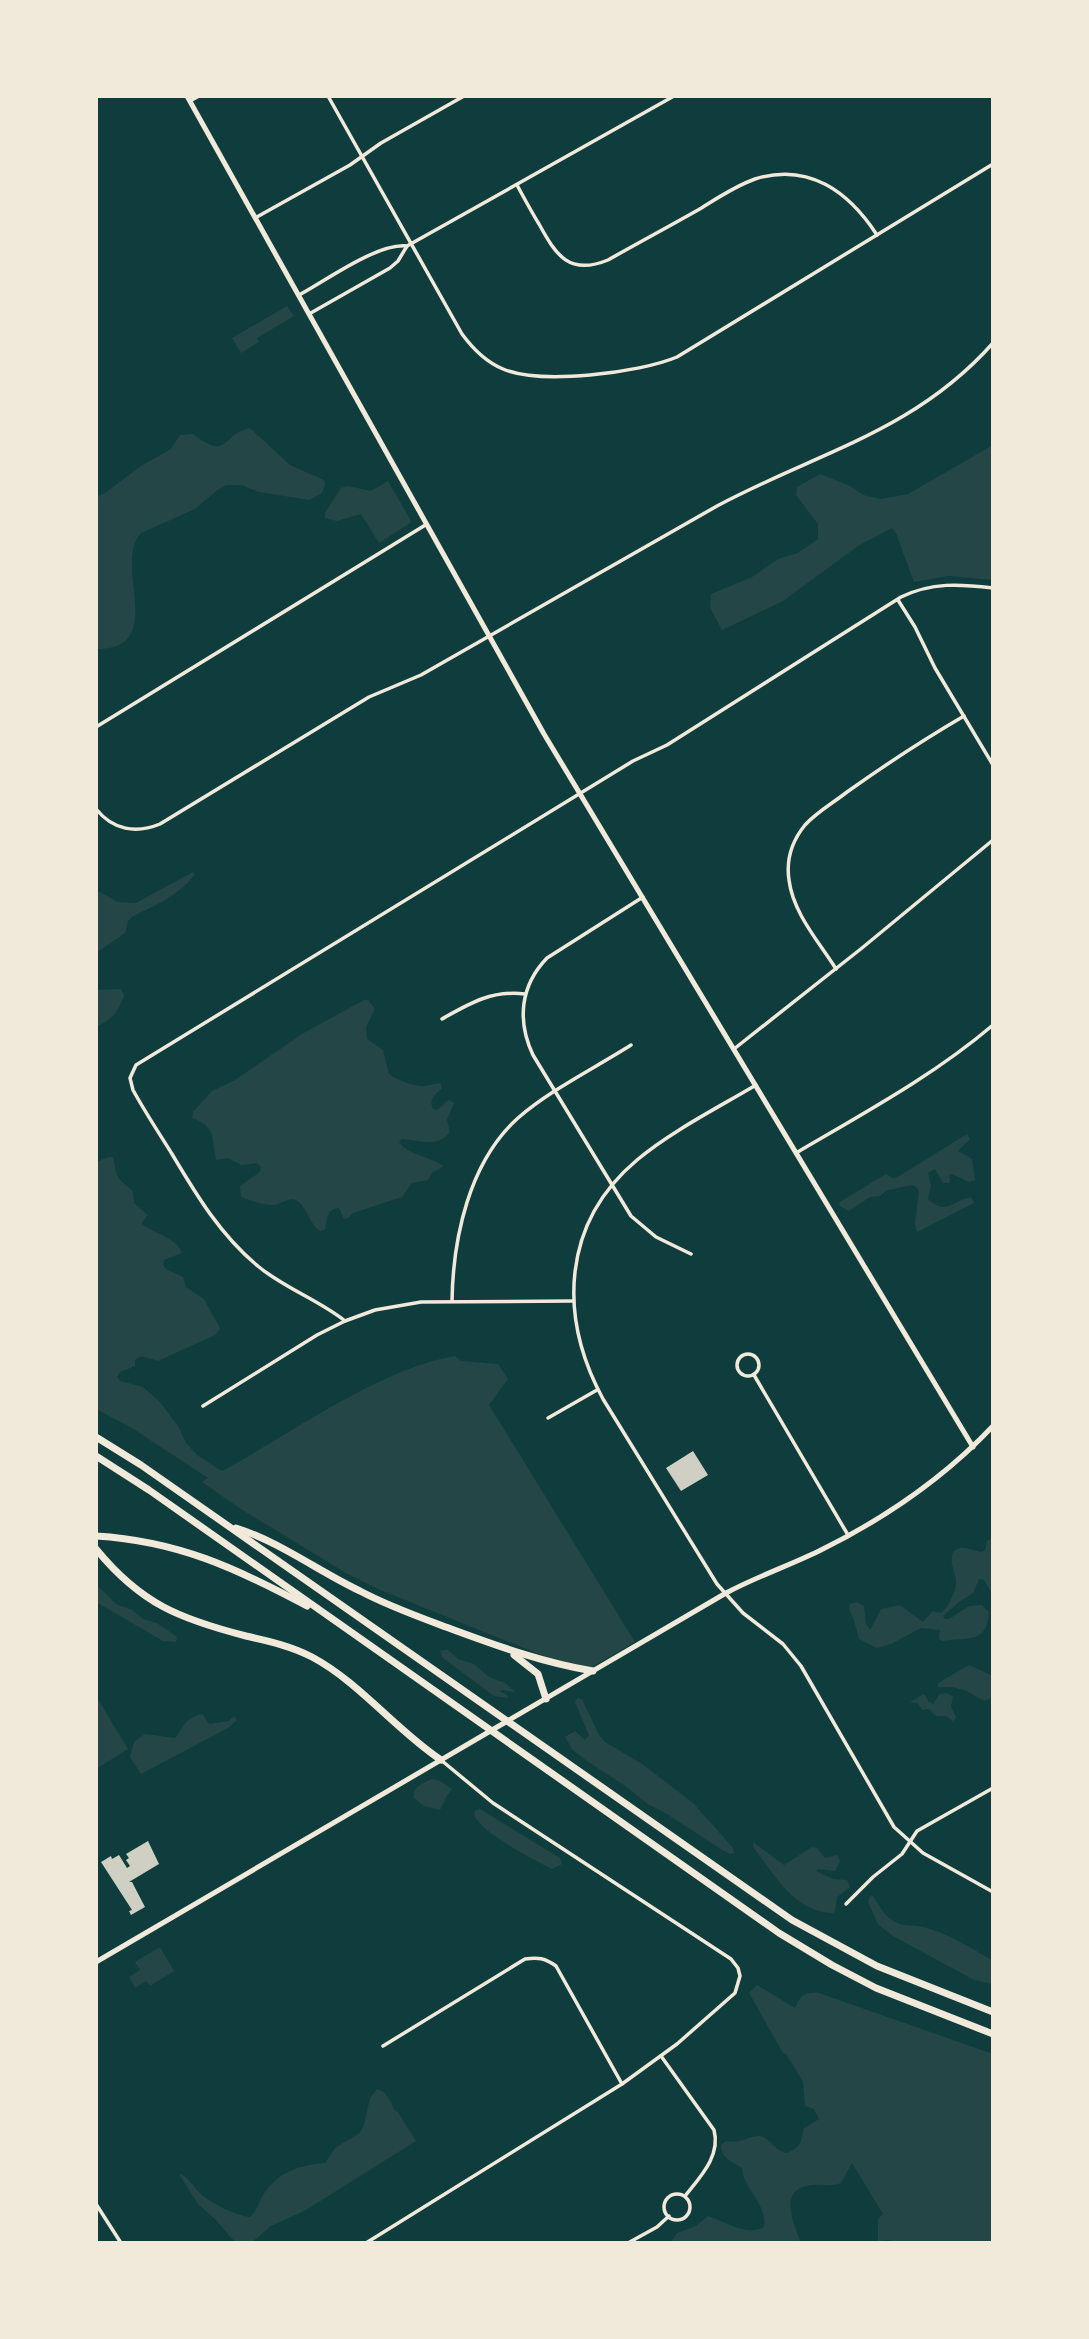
<svg xmlns="http://www.w3.org/2000/svg" width="1089" height="2339" font-family="Inter,sans-serif">
	<rect width="100%" height="100%" fill="#0f3d3e"/>
	<g fill="#244646">
		<path d="M287,306L294,316L257,338L259,342L241,353L232,338Z"/>
		<path d="M250,428L290,465L324,480L325,484L322,493L309,500L259,492L242,485H226L216,491L195,509L141,533C112,564 169,650 96,649V497L105,493L141,466L171,449L180,435L193,434C229,462 221,434 250,428Z"/>
		<path d="M993,445V580L948,576L914,582L896,533L892,528L858,546L783,601L722,630L710,607L711,594L752,577L778,559L798,553L818,539V524L796,495L797,487L820,474L850,486L863,495L881,499L908,494Z"/>
		<path d="M388,481L411,521L410,523L379,543L361,514L337,521L325,518V513L341,488L348,486L371,491Z"/>
		<path d="M193,872L195,874C179,896 155,905 132,917L128,921L125,933L96,953V890L118,902L136,903Z"/>
		<path d="M121,989L124,995C119,1011 112,1020 96,1027V990Z"/>
		<path d="M364,1000H368L375,1009L366,1027L367,1039L383,1050L389,1074C397,1080 413,1086 423,1086C430,1086 435,1083 441,1083L442,1088C436,1095 428,1098 433,1109L436,1110C442,1108 443,1103 449,1100L454,1103L447,1120L450,1132C437,1149 419,1140 402,1139L399,1142C408,1155 431,1157 444,1166L432,1173L428,1180L412,1183L402,1197L353,1213L348,1218L344,1219L339,1208C327,1208 327,1220 325,1229L321,1231C308,1224 308,1207 296,1200C289,1197 281,1204 274,1205C266,1206 249,1200 241,1197L240,1186L260,1172L261,1167L257,1163L241,1165L228,1158L216,1160C211,1140 218,1127 192,1118L193,1112L212,1091L235,1080L302,1034Z"/>
		<path d="M967,1134L970,1139L958,1151L972,1159L975,1180L969,1182L952,1174L949,1175L950,1183H943L935,1169L928,1173L931,1186L928,1199C946,1216 952,1201 971,1197L974,1203L970,1205L917,1232L915,1224L919,1190L915,1186C907,1184 896,1190 887,1190L880,1196L870,1197L849,1211L840,1206L839,1203L843,1200L886,1174L892,1178H896Z"/>
		<path d="M109,1157H113C118,1178 113,1175 133,1191L134,1203L148,1215L142,1222V1224C155,1234 177,1238 182,1253L164,1260L163,1265L166,1269L183,1277L186,1287L204,1299L219,1326L220,1329L215,1335L158,1361C150,1359 141,1353 135,1360V1366L120,1372L117,1377L120,1381L143,1387L160,1402L178,1426L186,1443L197,1455L222,1471C291,1434 378,1369 455,1356L461,1361L498,1364L508,1379L489,1405L635,1642L592,1667L556,1661L378,1589L346,1573L241,1509L202,1482L208,1478L132,1428L96,1409V1162Z"/>
		<path d="M993,1538L992,1589L990,1590L984,1580L979,1579L973,1593L959,1602L943,1616L945,1619H949L969,1606L982,1605L989,1612C986,1646 968,1636 943,1641L939,1639L940,1630L921,1628L891,1644L877,1648L859,1639L854,1620L849,1609L850,1604L857,1602L864,1606L866,1624L870,1630L881,1609L900,1605L923,1622L933,1611L941,1613C948,1607 957,1591 956,1581C955,1570 949,1564 953,1552C961,1543 971,1551 982,1552L985,1550L987,1541Z"/>
		<path d="M96,1584L116,1604L132,1610L143,1619L157,1623L177,1637L176,1642L163,1641L96,1602Z"/>
		<path d="M443,1650H448L458,1659L474,1664L489,1677L505,1683L515,1692L502,1690L499,1691L507,1695L508,1698L494,1696L443,1658L440,1651Z"/>
		<path d="M969,1665L993,1676V1697L984,1701L967,1691L952,1687H938V1683Z"/>
		<path d="M947,1693L953,1697L951,1706L956,1718L953,1721L946,1716H936L929,1709L922,1710L918,1703L910,1702L924,1694L929,1702L933,1704L940,1694Z"/>
		<path d="M96,1696L128,1749L96,1769Z"/>
		<path d="M578,1698L582,1699L599,1735L605,1742L642,1764L693,1803L733,1848L734,1853L730,1854L724,1851L667,1814L648,1804L624,1785L587,1761L572,1749L565,1737L575,1731L585,1740L589,1735L575,1702Z"/>
		<path d="M202,1714L209,1724L229,1721L234,1716L237,1720L228,1728L141,1774L130,1757L134,1742L145,1734L175,1738C186,1725 182,1720 202,1714Z"/>
		<path d="M432,1779L440,1781L452,1789L446,1797L440,1810L424,1806L414,1798C412,1787 423,1783 432,1779Z"/>
		<path d="M480,1809L560,1858L562,1864L552,1869C532,1859 483,1834 474,1815L475,1811Z"/>
		<path d="M753,1842L784,1865L812,1847L817,1848L825,1858L837,1855L840,1861L835,1871L819,1869L816,1871L833,1879L847,1880L850,1887L837,1897L835,1911L833,1913C796,1913 774,1875 754,1848Z"/>
		<path d="M871,1895C879,1902 881,1913 892,1920C905,1929 911,1923 923,1927C948,1933 971,1948 993,1961V1984L974,1980L893,1936L878,1924L868,1902Z"/>
		<path d="M160,1947L174,1971L150,1986L146,1981L135,1988L129,1977L140,1970L135,1962Z"/>
		<path d="M757,1985L795,2008C800,1997 805,1991 819,1993L993,2054V2243H894L891,2240L878,2241V2219L883,2214L852,2163L841,2183C832,2187 822,2184 813,2185C776,2188 794,2223 801,2243H670L677,2233L696,2226L708,2216C725,2221 746,2237 764,2227C768,2205 742,2186 742,2168C732,2162 721,2158 721,2145L726,2141C743,2144 747,2136 759,2136C769,2136 774,2151 787,2153C800,2147 802,2143 803,2129L819,2119L814,2109L805,2106L803,2082L786,2054L783,2053L749,1993Z"/>
		<path d="M377,2089C388,2092 390,2101 395,2111L398,2112L416,2141L306,2210L271,2226L251,2243L235,2242L215,2219L198,2204L179,2174C188,2175 194,2189 203,2196C215,2205 235,2215 250,2217C258,2210 259,2200 265,2192C280,2171 301,2165 325,2163L335,2148L360,2133L364,2125L370,2098Z"/>
	</g>
	<g fill="#cfcfc3">
		<path d="M693,1451L708,1475L681,1491L666,1468Z"/>
		<path d="M148,1841L159,1864L129,1882H132L145,1907L131,1915L129,1911L132,1910L101,1862L111,1856L112,1859L119,1855L127,1868L130,1866L126,1860L129,1858L126,1854Z"/>
	</g>
	<g fill="none" stroke-linecap="round" stroke-linejoin="round">
		<g stroke="#f1e9da" stroke-width="3.5">
			<path d="M328,96L462,334C473,349 486,362 503,369C541,385 639,373 677,357L993,164"/>
			<path d="M190,101L199,96"/>
			<path d="M517,185C524,198 531,211 539,224C556,255 569,276 608,260C638,243 668,227 698,210C716,199 735,186 755,179C809,162 849,192 877,235"/>
			<path d="M255,218L350,165L381,143L464,96"/>
			<path d="M299,295C327,280 377,243 407,246"/>
			<path d="M309,314L390,268L398,261L407,246L674,96"/>
			<path d="M898,600L915,627L935,668L993,765"/>
			<path d="M96,727L427,524"/>
			<path d="M96,809C113,830 136,834 160,824L369,697L421,675L717,506C818,452 914,432 993,343"/>
			<path d="M643,897L547,958C520,986 517,1021 533,1055L631,1216L656,1237L691,1254"/>
			<path d="M836,969C819,942 793,913 789,880C786,860 792,841 805,825C817,812 833,803 847,792C885,765 923,740 964,716"/>
			<path d="M442,1019C470,1003 492,990 525,994"/>
			<path d="M734,1049L862,948L993,840"/>
			<path d="M756,1085C719,1107 670,1132 637,1160C562,1223 558,1316 603,1399L717,1584L743,1613L783,1644L801,1666L894,1827L923,1853L993,1892"/>
			<path d="M796,1153C864,1113 933,1076 993,1025"/>
			<path d="M452,1301C453,1238 469,1162 518,1118C550,1090 595,1068 631,1045"/>
			<path d="M345,1321C319,1300 286,1289 259,1267C221,1236 197,1196 172,1154C159,1133 145,1112 133,1090L130,1078L136,1065L633,761L667,745L901,597C932,582 960,584 993,588"/>
			<circle cx="748" cy="1365" r="11"/>
			<path d="M754,1375L848,1535"/>
			<path d="M203,1406L317,1335L345,1321L375,1310L421,1302L573,1301"/>
			<path d="M548,1418L597,1390"/>
			<path d="M846,1904L873,1877L902,1854L917,1831L993,1788"/>
			<path d="M383,2046L525,1959C538,1957 545,1958 556,1966L622,2084"/>
			<path d="M661,2056L714,2130C721,2156 700,2177 685,2196"/>
			<circle cx="677" cy="2207" r="13"/>
			<path d="M96,2204L121,2243"/>
			<path d="M366,2243L622,2084L677,2044L735,1993L740,1976L738,1968L731,1959L493,1803L441,1760"/>
			<path d="M628,2243L657,2227L669,2216"/>
		</g>
		<g stroke="#f1e9da" stroke-width="5">
			<path d="M187,96L544,734L973,1447"/>
			<path d="M96,1962L726,1593C756,1577 788,1566 819,1551C884,1519 943,1479 993,1426"/>
		</g>
		<g stroke="#f1e9da" stroke-width="7">
			<path d="M96,1437L141,1465L792,1920L877,1966L993,2012"/>
			<path d="M96,1456L149,1490L779,1933L832,1965L876,1988L993,2034"/>
			<path d="M236,1528C280,1542 318,1571 360,1591C390,1607 422,1618 454,1630C500,1647 545,1663 593,1671"/>
			<path d="M96,1536C178,1541 236,1568 307,1606"/>
			<path d="M96,1549C141,1604 180,1619 246,1636C268,1641 291,1646 312,1657C359,1682 396,1730 441,1760"/>
			<path d="M514,1655L538,1674L546,1699"/>
		</g>
	</g>
	<rect width="1089" height="2339" fill="none" stroke="#f1e9da" stroke-width="196"/>
</svg>
